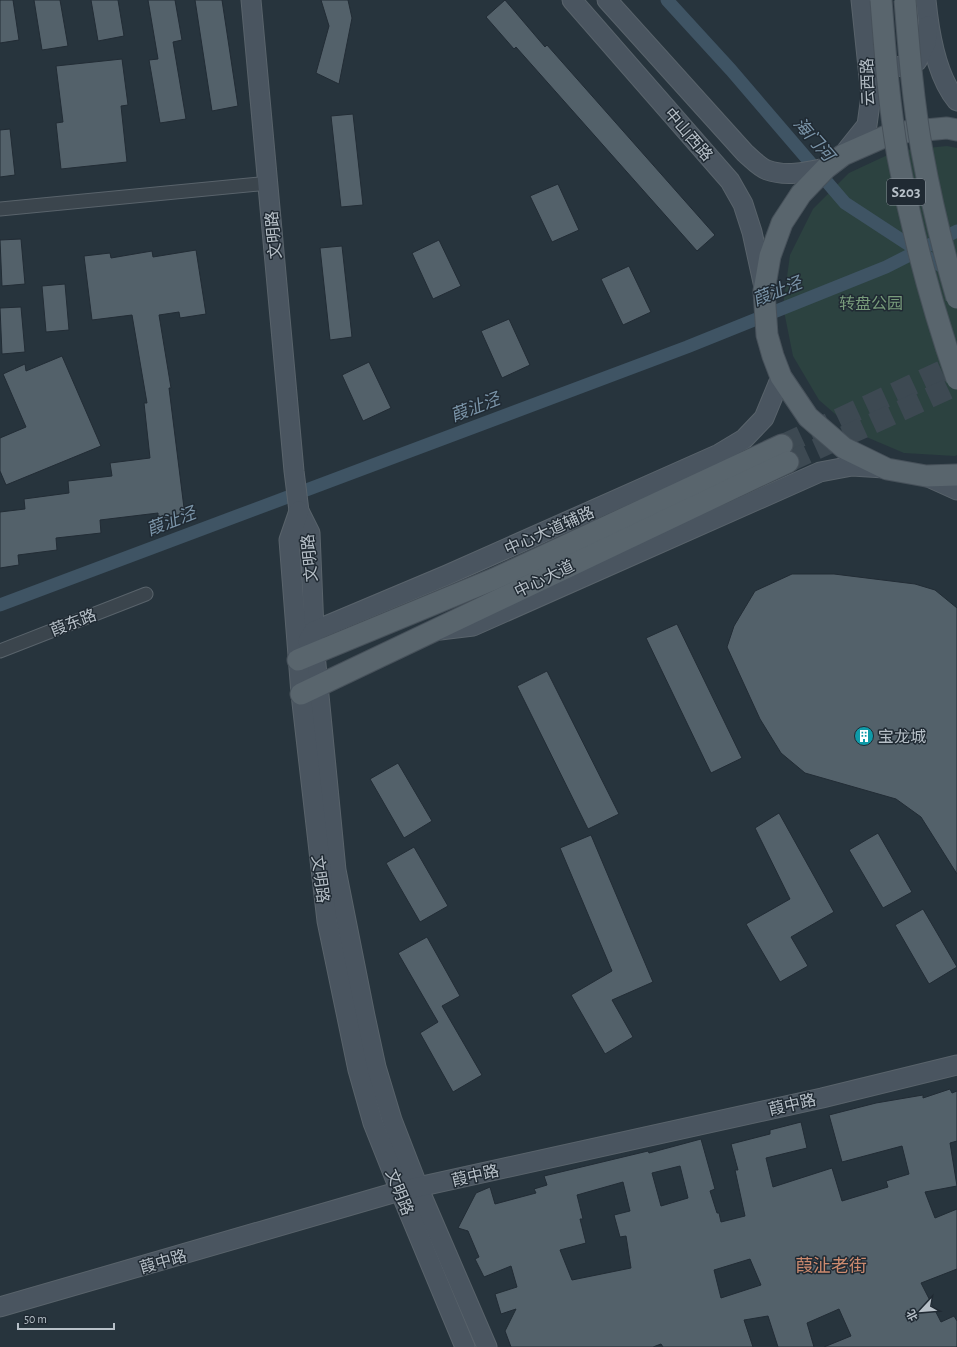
<svg xmlns="http://www.w3.org/2000/svg" width="957" height="1347" font-family="'Alegreya Sans','Noto Sans SC',sans-serif">
	<rect width="100%" height="100%" fill="#27343d"/>
	<path fill="#2c4240" d="M947,146L957,148V455L955,456L904,453L857,433L819,400L793,356L783,306L790,255L813,209L849,173L896,151Z"/>
	<g fill="none" stroke-linecap="round" stroke-linejoin="round">
		<g stroke="#3f5464" stroke-width="13">
			<path d="M667,0L731,70L845,203L952,273"/>
			<path d="M0,605L687,347L886,267L957,231"/>
		</g>
	</g>
	<g fill="#53616a" stroke="#222c35" fill-rule="evenodd">
		<path d="M0,0H13L19,40L0,43Z"/>
		<path d="M34,0H60L68,46L42,50Z"/>
		<path d="M91,0H118L124,36L98,41Z"/>
		<path d="M148,0H175L182,40L173,42L186,119L160,123L149,60L158,59Z"/>
		<path d="M195,0H222L238,106L212,111Z"/>
		<path d="M321,0H348L352,18L339,84L316,73L329,26Z"/>
		<path d="M505,0L545,47L547,45L715,235L697,251L516,47L514,49L486,17Z"/>
		<path d="M122,59L128,105L121,106L127,162L61,169L56,123L63,122L56,66Z"/>
		<path d="M353,114L363,205L341,207L331,116Z"/>
		<path d="M10,129L15,175L0,177V130Z"/>
		<path d="M558,184L579,230L552,242L530,196Z"/>
		<path d="M21,239L25,284L2,286L0,240Z"/>
		<path d="M439,240L461,286L433,299L412,253Z"/>
		<path d="M342,246L352,337L330,340L320,248Z"/>
		<path d="M196,250L206,314L180,318L179,312L159,315L171,388H169L185,516L158,519V513L100,520L101,533L56,538L57,550L18,555L19,565L0,568V512L25,509L24,499L69,493L68,481L112,476L110,463L150,458L144,403H147L132,315L92,320L84,256L110,253L111,258L152,251L153,257Z"/>
		<path d="M629,266L651,312L623,325L601,279Z"/>
		<path d="M65,284L69,330L46,332L42,286Z"/>
		<path d="M21,307L25,352L2,354L0,308Z"/>
		<path d="M509,319L530,365L502,378L481,331Z"/>
		<path d="M62,356L101,446L6,485L0,471V438L26,427L3,374L25,364L26,371Z"/>
		<path d="M369,362L391,408L363,421L342,375Z"/>
		<path d="M792,574H834L915,584L935,590L957,608V874L921,817L896,799L805,773L781,753L760,719L727,647L734,626L755,591Z"/>
		<path d="M677,624L742,758L711,773L646,638Z"/>
		<path d="M547,671L619,814L588,829L517,686Z"/>
		<path d="M398,763L432,821L404,838L370,779Z"/>
		<path d="M779,813L834,912L791,937L808,966L780,982L746,924L790,899L755,828Z"/>
		<path d="M878,833L912,892L883,908L849,850Z"/>
		<path d="M591,835L653,982L612,1000L633,1037L605,1054L571,995L612,971L560,848Z"/>
		<path d="M414,847L448,906L420,922L386,863Z"/>
		<path d="M923,909L957,967L929,984L895,925Z"/>
		<path d="M427,937L460,996L442,1006L482,1075L453,1092L420,1033L438,1022L398,953Z"/>
		<path d="M950,1089L952,1093L957,1091V1141L950,1143L957,1186L925,1192L935,1218L957,1209V1269L921,1283L941,1322L954,1316L957,1321V1347H824L851,1336L839,1309L807,1323L814,1347H778L768,1316L744,1320L753,1347H663L661,1344L653,1347H511L505,1331L516,1309L501,1314L495,1294L517,1287L511,1266L484,1277L475,1259L479,1257L468,1231L458,1228L476,1193L490,1187L495,1204L536,1193L534,1189L547,1185L544,1176L648,1151L649,1153L701,1139L715,1189L710,1191L717,1213H719L721,1222L745,1216L735,1170H738L731,1144L770,1134V1130L801,1122L807,1148L766,1158L773,1187L832,1168L842,1201L888,1187L886,1181L909,1174L902,1146L842,1162L829,1115L876,1103L923,1095V1098ZM680,1166L688,1198L661,1206L652,1173ZM623,1182L630,1211L614,1215L620,1237L626,1236L631,1268L572,1280L560,1250L586,1243L580,1219H583L577,1195ZM750,1259L761,1285L721,1298L714,1270Z"/>
	</g>
	<g fill="none" stroke-linecap="round" stroke-linejoin="round">
		<g stroke="#3d4952" stroke-width="21" stroke-dasharray="21 10" stroke-linecap="butt">
			<path d="M782,445L957,364"/>
			<path d="M788,462L957,385"/>
		</g>
		<defs>
			<g id="street">
				<path d="M0,209L269,183"/>
				<path d="M0,651L146,594"/>
			</g>
			<g id="secondary">
				<path d="M251,0L294,471L299,511L310,533L315,654L336,870L365,1016L376,1067L392,1120L418,1187L487,1347"/>
				<path d="M572,0L730,181L743,204L752,232L764,287"/>
				<path d="M607,0L745,153C751,158 759,167 767,170C786,177 807,172 826,168"/>
				<path d="M926,0C929,31 936,76 957,101"/>
				<path d="M876,56C888,71 901,68 917,61L926,43L928,26"/>
				<path d="M843,155L867,125L871,96L861,0"/>
				<path d="M926,476L957,490"/>
				<path d="M299,511L289,540L301,694L327,921L358,1070L373,1123L400,1191L465,1347"/>
				<path d="M440,630L473,626L820,472L852,466L884,468"/>
				<path d="M308,641L314,631L447,575L719,454L744,439L764,418L781,377"/>
				<path d="M0,1307L400,1191L822,1098L957,1065"/>
			</g>
			<g id="primary">
				<path d="M957,130L947,128L893,133L843,155L826,168L801,194L782,223L770,256L764,291L767,335L773,356L781,377L808,417L844,448L887,469L926,476L957,475"/>
				<path d="M298,660L494,579L782,445"/>
				<path d="M301,694L788,462"/>
			</g>
		</defs>
		<use href="#street" stroke="#59636b" stroke-width="15"/>
		<use href="#secondary" stroke="#59636b" stroke-width="21"/>
		<use href="#primary" stroke="#47515a" stroke-width="23"/>
		<use href="#street" stroke="#3b454d" stroke-width="13"/>
		<use href="#secondary" stroke="#4a5560" stroke-width="19"/>
		<use href="#primary" stroke="#59656d" stroke-width="21"/>
		<defs>
			<g id="primary-bridge">
				<path d="M881,0C885,52 889,105 898,157C912,232 932,307 957,379"/>
				<path d="M905,0C909,50 913,101 922,151C931,200 943,250 957,298"/>
			</g>
		</defs>
		<use href="#primary-bridge" stroke="#47515a" stroke-width="23" stroke-linecap="butt"/>
		<use href="#primary-bridge" stroke="#59656d" stroke-width="21"/>
	</g>
	<defs>
		<symbol id="building-disc" viewBox="-11 -11 22 22"><circle r="9.5" fill="#0f9aa8" stroke="#202a33"/><path d="M-4-6H4V6H1V3H-1V6H-4ZM-2.5-4.3h1.7v1.8h-1.7ZM.8-4.3h1.7v1.8H.8ZM-2.5-1h1.7V.8h-1.7ZM.8-1h1.7V.8H.8Z" fill="#fff"/></symbol>
	</defs>
	<g fill-rule="evenodd">
		<use href="#building-disc" x="853" y="725" width="22" height="22"/>
	</g>
	<g text-anchor="middle" stroke-width="3" stroke-linejoin="round" paint-order="stroke">
		<rect fill="#202a33" stroke="#8a939b" stroke-width="1" x="887" y="179" width="38" height="26" rx="3"/>
		<g font-size="15" font-weight="bold" fill="#b7c0c8">
			<text x="906" y="197">S203</text>
		</g>
		<g font-size="16" fill="#b7c0c8" stroke="#202a33">
			<text transform="translate(867 82) rotate(-92)" y="6">云西路</text>
			<text transform="translate(689 134) rotate(49)" y="6">中山西路</text>
			<text transform="translate(273 235) rotate(-95)" y="6">文明路</text>
			<text transform="translate(549 530) rotate(-24)" y="6">中心大道辅路</text>
			<text transform="translate(309 558) rotate(-95)" y="6">文明路</text>
			<text transform="translate(544 578) rotate(-26)" y="6">中心大道</text>
			<text transform="translate(73 622) rotate(-21)" y="6">葭东路</text>
			<text transform="translate(321 879) rotate(83)" y="6">文明路</text>
			<text transform="translate(792 1104) rotate(-13)" y="6">葭中路</text>
			<text transform="translate(475 1175) rotate(-13)" y="6">葭中路</text>
			<text transform="translate(400 1192) rotate(68)" y="6">文明路</text>
			<text transform="translate(163 1261) rotate(-16)" y="6">葭中路</text>
		</g>
		<g font-size="16" fill="#789c7b" stroke="#202a33">
			<text x="871" y="309">转盘公园</text>
		</g>
		<g font-size="16" fill="#b7c0c8" stroke="#202a33" text-anchor="start">
			<text x="878" y="742">宝龙城</text>
		</g>
		<g font-size="17" font-style="italic" fill="#7b95a9" stroke="#202a33">
			<text transform="translate(814 139) rotate(49)" y="6">海门河</text>
			<text transform="translate(777 291) rotate(-22)" y="6">葭沚泾</text>
			<text transform="translate(475 407) rotate(-21)" y="6">葭沚泾</text>
			<text transform="translate(171 521) rotate(-21)" y="6">葭沚泾</text>
		</g>
		<g font-size="18" fill="#cb8a6f" stroke="#202a33">
			<text x="831" y="1272">葭沚老街</text>
		</g>
	</g>
	<g transform="translate(921 1311) rotate(244)" stroke="#202a33" stroke-width="3" paint-order="stroke">
	<path d="M0-3L7 15L0 10L-7 15Z" fill="#b7c0c8"/>
	<text y="-6" font-size="11" font-weight="bold" text-anchor="middle" fill="#b7c0c8">北</text>
	</g>
	<path d="M18 1323v6h96v-6" fill="none" stroke="#b7c0c8" stroke-width="2"/>
	<text x="24" y="1323" font-size="12" fill="#b7c0c8" stroke="#202a33" stroke-width="3" paint-order="stroke">50 m</text>
</svg>
